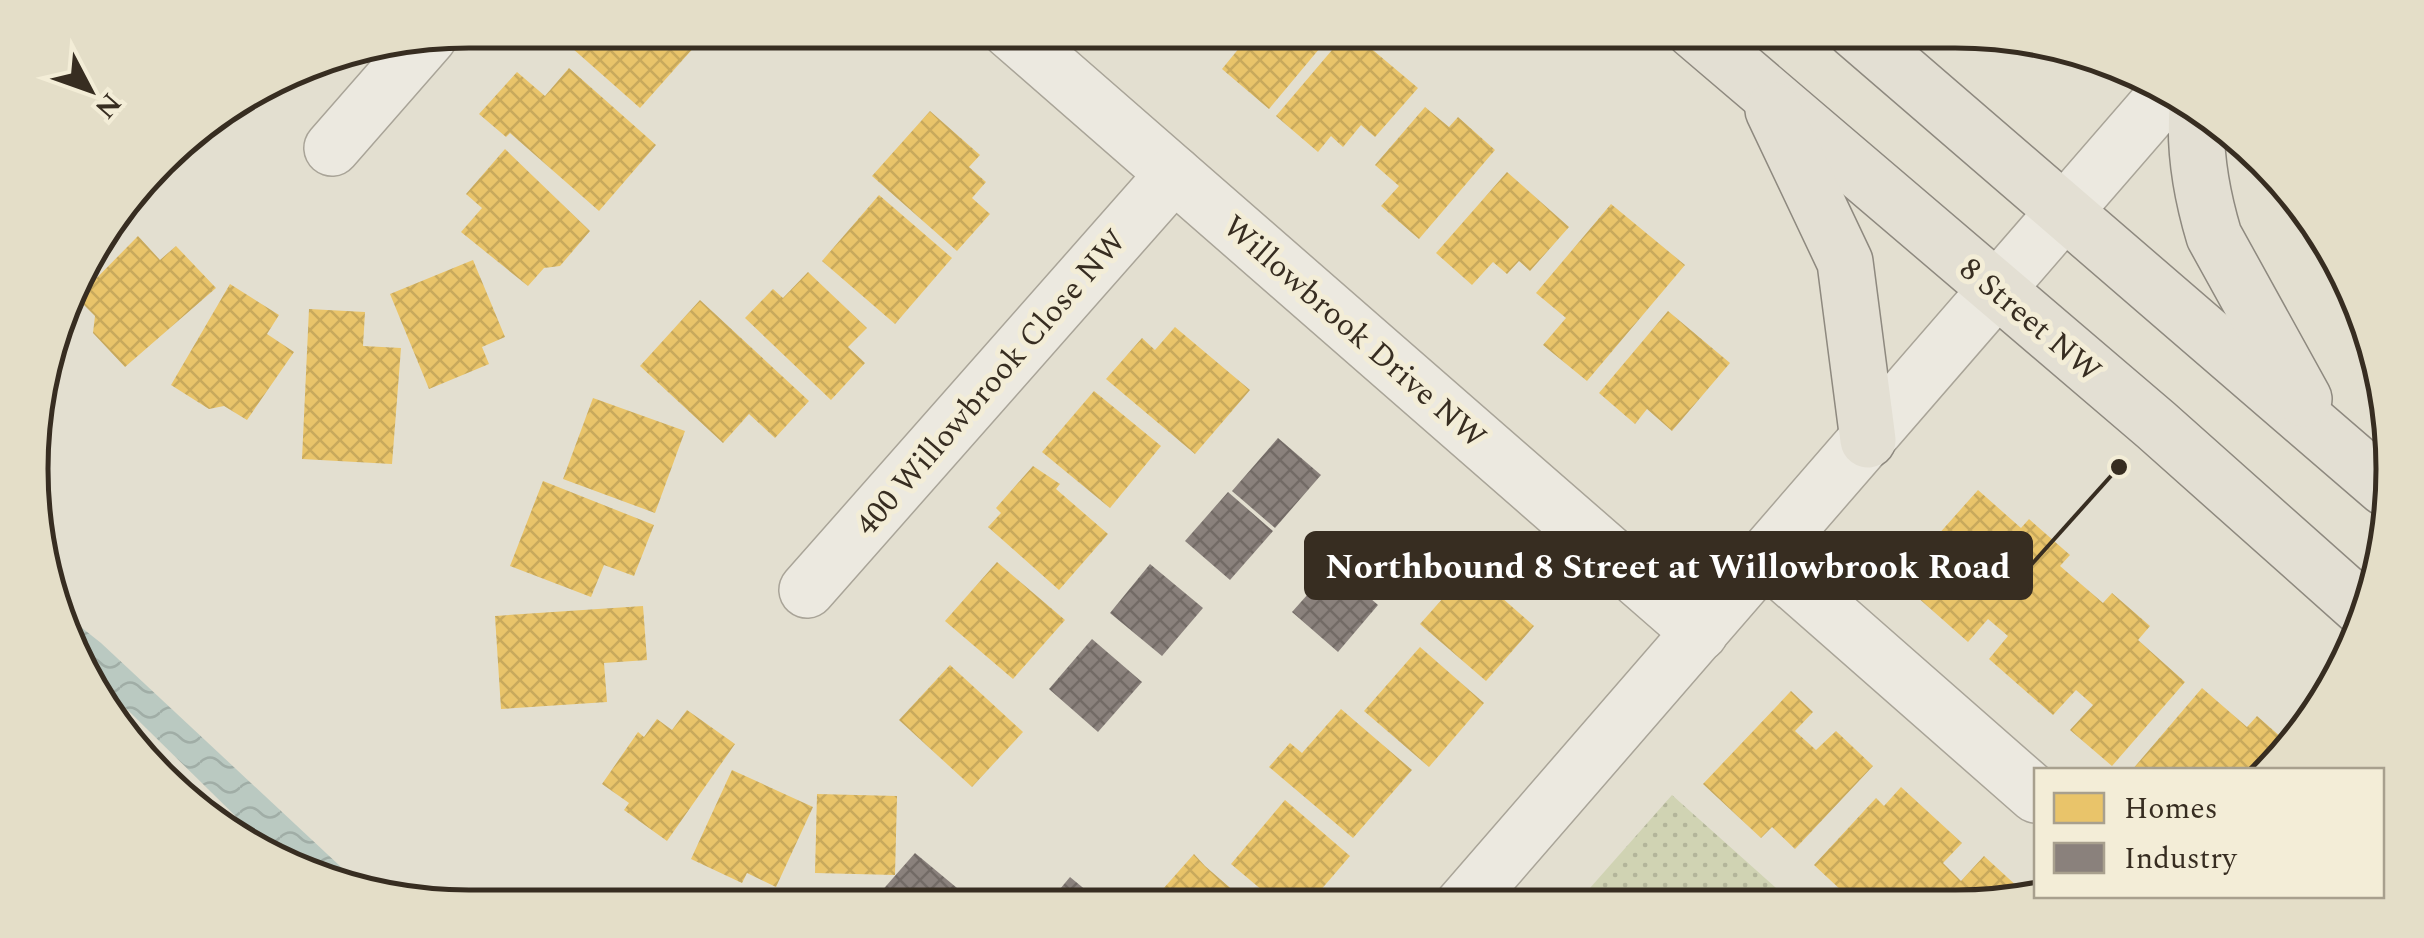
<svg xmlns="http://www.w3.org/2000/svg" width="2424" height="938" font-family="Spectral,serif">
	<defs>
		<pattern id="park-dots" width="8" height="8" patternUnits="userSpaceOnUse" patternTransform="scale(2.5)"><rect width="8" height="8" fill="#d0d3b3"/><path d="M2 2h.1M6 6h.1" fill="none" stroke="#b3b59a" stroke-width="1.8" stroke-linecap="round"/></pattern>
		<pattern id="water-waves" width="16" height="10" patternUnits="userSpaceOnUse" patternTransform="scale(2.5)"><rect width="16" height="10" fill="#bac9c1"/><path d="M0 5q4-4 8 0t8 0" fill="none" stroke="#a0ada6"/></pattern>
		<pattern id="homes-cross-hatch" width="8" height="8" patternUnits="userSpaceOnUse" patternTransform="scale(2.5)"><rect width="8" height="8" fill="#e9c46a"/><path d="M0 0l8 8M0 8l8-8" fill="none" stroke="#c8a95c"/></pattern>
		<pattern id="industry-cross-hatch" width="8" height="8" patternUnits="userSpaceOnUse" patternTransform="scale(2.5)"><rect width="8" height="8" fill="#8a817c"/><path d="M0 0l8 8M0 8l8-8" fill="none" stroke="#726a65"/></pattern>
	</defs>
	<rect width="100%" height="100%" fill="#e3dfd0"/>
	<path fill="url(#park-dots)" d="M1672,795L1795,905H1575Z"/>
	<path fill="url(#water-waves)" d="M62,612L101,643L371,895L355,893L273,853L85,668Z"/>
	<g fill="url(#homes-cross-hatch)">
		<path d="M587,30H679L696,45L640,108L572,48Z"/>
		<path d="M1219,30H1335L1269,109L1222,69L1240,47Z"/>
		<path d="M1349,30L1418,88L1375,137L1361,125L1343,147L1331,136L1318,152L1276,116Z"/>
		<path d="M569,68L656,145L599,211L510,133L506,137L479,114L517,72L545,96Z"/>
		<path d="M1425,107L1449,127L1458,117L1495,150L1419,239L1381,206L1399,186L1375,165Z"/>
		<path d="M930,111L980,155L969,167L986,182L972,198L990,214L957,251L872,176Z"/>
		<path d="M505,149L590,231L560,266L544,268L528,286L461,232L482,208L466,194Z"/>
		<path d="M1507,172L1569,227L1530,271L1519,261L1507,274L1493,262L1472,285L1436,253Z"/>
		<path d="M879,195L952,258L895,324L822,261Z"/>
		<path d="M1611,204L1685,265L1587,381L1543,345L1566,318L1536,293Z"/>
		<path d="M138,236L160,260L176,246L216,288L125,367L93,333L95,316L77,298Z"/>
		<path d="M473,260L505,337L482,347L489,364L429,389L390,294Z"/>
		<path d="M808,272L867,328L848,347L865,363L831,400L745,318L773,289L783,298Z"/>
		<path d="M230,284L279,315L267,334L294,352L247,420L224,406L209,409L171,385Z"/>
		<path d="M700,300L809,401L775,438L749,414L723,443L640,366Z"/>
		<path d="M309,309L365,312L363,346L401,348L392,464L302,459Z"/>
		<path d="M1668,311L1730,363L1672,431L1647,409L1635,424L1599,393Z"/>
		<path d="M1175,327L1250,390L1195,454L1106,379L1142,338L1155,350Z"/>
		<path d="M1094,391L1161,446L1110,508L1042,452Z"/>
		<path d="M593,398L685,431L655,513L563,479Z"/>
		<path d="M1033,466L1060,484L1056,489L1108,534L1059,590L988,527L1001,513L996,508Z"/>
		<path d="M543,481L654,525L634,576L604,565L591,597L510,566Z"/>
		<path d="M1978,490L2021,528L2029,519L2070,555L2060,566L2103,603L2112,593L2150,626L2138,640L2185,682L2112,766L2070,730L2093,705L2076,690L2053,715L1989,659L2008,636L1988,619L1968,642L1907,588L1929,563L1920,555Z"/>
		<path d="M997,562L1065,620L1013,679L945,621Z"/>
		<path d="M1469,569L1534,626L1486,681L1420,624Z"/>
		<path d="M643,606L647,660L604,663L607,702L501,709L495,616Z"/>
		<path d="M1420,647L1484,703L1429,767L1364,711Z"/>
		<path d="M950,665L1023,732L972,787L899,720Z"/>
		<path d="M2202,688L2247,727L2257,716L2291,746L2269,770H2132Z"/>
		<path d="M1791,691L1813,712L1795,731L1816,750L1836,731L1873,766L1795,849L1772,827L1761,838L1703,784Z"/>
		<path d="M1341,709L1412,770L1353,838L1269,767L1290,743L1302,753Z"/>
		<path d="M687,710L735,744L667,841L624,810L629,803L602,784L638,732L644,737L657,719L672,730Z"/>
		<path d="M732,770L813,807L776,887L747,873L742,883L691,859Z"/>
		<path d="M1901,787L1962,843L1943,863L1961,881L1984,856L2031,899L2013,904L1857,905L1814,865L1876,798L1884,806Z"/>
		<path d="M817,794L897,796L895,875L815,873Z"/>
		<path d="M1285,800L1350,856L1307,906H1281L1231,864Z"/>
		<path d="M1194,854L1205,866L1251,906H1160L1155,898Z"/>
	</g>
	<g fill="url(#industry-cross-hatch)">
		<path d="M1278,438L1321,475L1275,528L1232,491Z"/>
		<path d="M1228,492L1273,531L1230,580L1185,541Z"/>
		<path d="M1150,564L1203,608L1162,656L1110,613Z"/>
		<path d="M1333,566L1378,605L1338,652L1292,612Z"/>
		<path d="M1092,639L1142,682L1098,732L1049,689Z"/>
		<path d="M915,853L963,893L951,907H878L872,902Z"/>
		<path d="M1070,877L1105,906L1045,907Z"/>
	</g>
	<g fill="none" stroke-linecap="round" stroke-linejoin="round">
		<defs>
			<g id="minor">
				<path d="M1009,30L1700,633"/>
				<path d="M332,148L429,37"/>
				<path d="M1766,558L2036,795"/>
				<path d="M807,590L1174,174"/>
				<path d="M1462,906L2167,93"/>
			</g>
			<g id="major">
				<path d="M1693,30L2156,425L2366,612"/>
				<path d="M1854,30L2385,488"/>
				<path d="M2197,109C2194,151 2202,196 2214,236L2304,399"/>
				<path d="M1773,110L1845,262L1868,440"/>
			</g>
		</defs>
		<use href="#minor" stroke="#a9a498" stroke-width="58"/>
		<use href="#major" stroke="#8e897f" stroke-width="58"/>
		<use href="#minor" stroke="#ece9e0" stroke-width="55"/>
		<use href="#major" stroke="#e3dfd3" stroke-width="55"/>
	</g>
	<g text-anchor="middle" stroke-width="10" stroke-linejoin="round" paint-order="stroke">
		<g font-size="32" fill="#372d21" stroke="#f3edd7">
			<text transform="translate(2031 319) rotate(40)" y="11">8 Street NW</text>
			<text transform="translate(1355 331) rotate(41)" y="11">Willowbrook Drive NW</text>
			<text transform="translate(990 382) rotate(-49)" y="11">400 Willowbrook Close NW</text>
		</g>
	</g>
	<path d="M0 0H2424V938H0ZM469 48H1955A421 421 0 0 1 2376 469V469A421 421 0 0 1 1955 890H469A421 421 0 0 1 48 469V469A421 421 0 0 1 469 48Z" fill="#e4dec8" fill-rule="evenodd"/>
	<path fill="none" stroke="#372d21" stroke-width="5" d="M469 48H1955A421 421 0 0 1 2376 469V469A421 421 0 0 1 1955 890H469A421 421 0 0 1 48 469V469A421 421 0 0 1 469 48Z"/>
	<path fill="none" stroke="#372d21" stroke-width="4" d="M2119 467L2031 565"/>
	<circle fill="#372d21" stroke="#f3edd7" stroke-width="4" cx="2119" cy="467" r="10"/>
	<rect fill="#372d21" stroke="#372d21" stroke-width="4" x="1306" y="533" width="725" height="65" rx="10"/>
	<g font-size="35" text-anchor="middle" font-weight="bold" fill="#fff">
		<text x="1668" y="578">Northbound 8 Street at Willowbrook Road</text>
	</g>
	<rect x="2034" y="768" width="350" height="130" fill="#f3edd7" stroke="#a8a08e" stroke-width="2.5"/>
	<rect x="2054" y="793" width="50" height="30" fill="#e9c46a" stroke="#a8a08e" stroke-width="2.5"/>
	<text x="2124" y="818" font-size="30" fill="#372d21">Homes</text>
	<rect x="2054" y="843" width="50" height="30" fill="#8a817c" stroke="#a8a08e" stroke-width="2.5"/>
	<text x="2124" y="868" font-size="30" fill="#372d21">Industry</text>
	<g transform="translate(90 90) rotate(131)" stroke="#f3edd7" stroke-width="8" paint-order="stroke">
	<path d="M0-8L18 38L0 25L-18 38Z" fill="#372d21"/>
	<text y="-15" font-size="28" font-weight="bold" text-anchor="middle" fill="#372d21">N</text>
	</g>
</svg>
